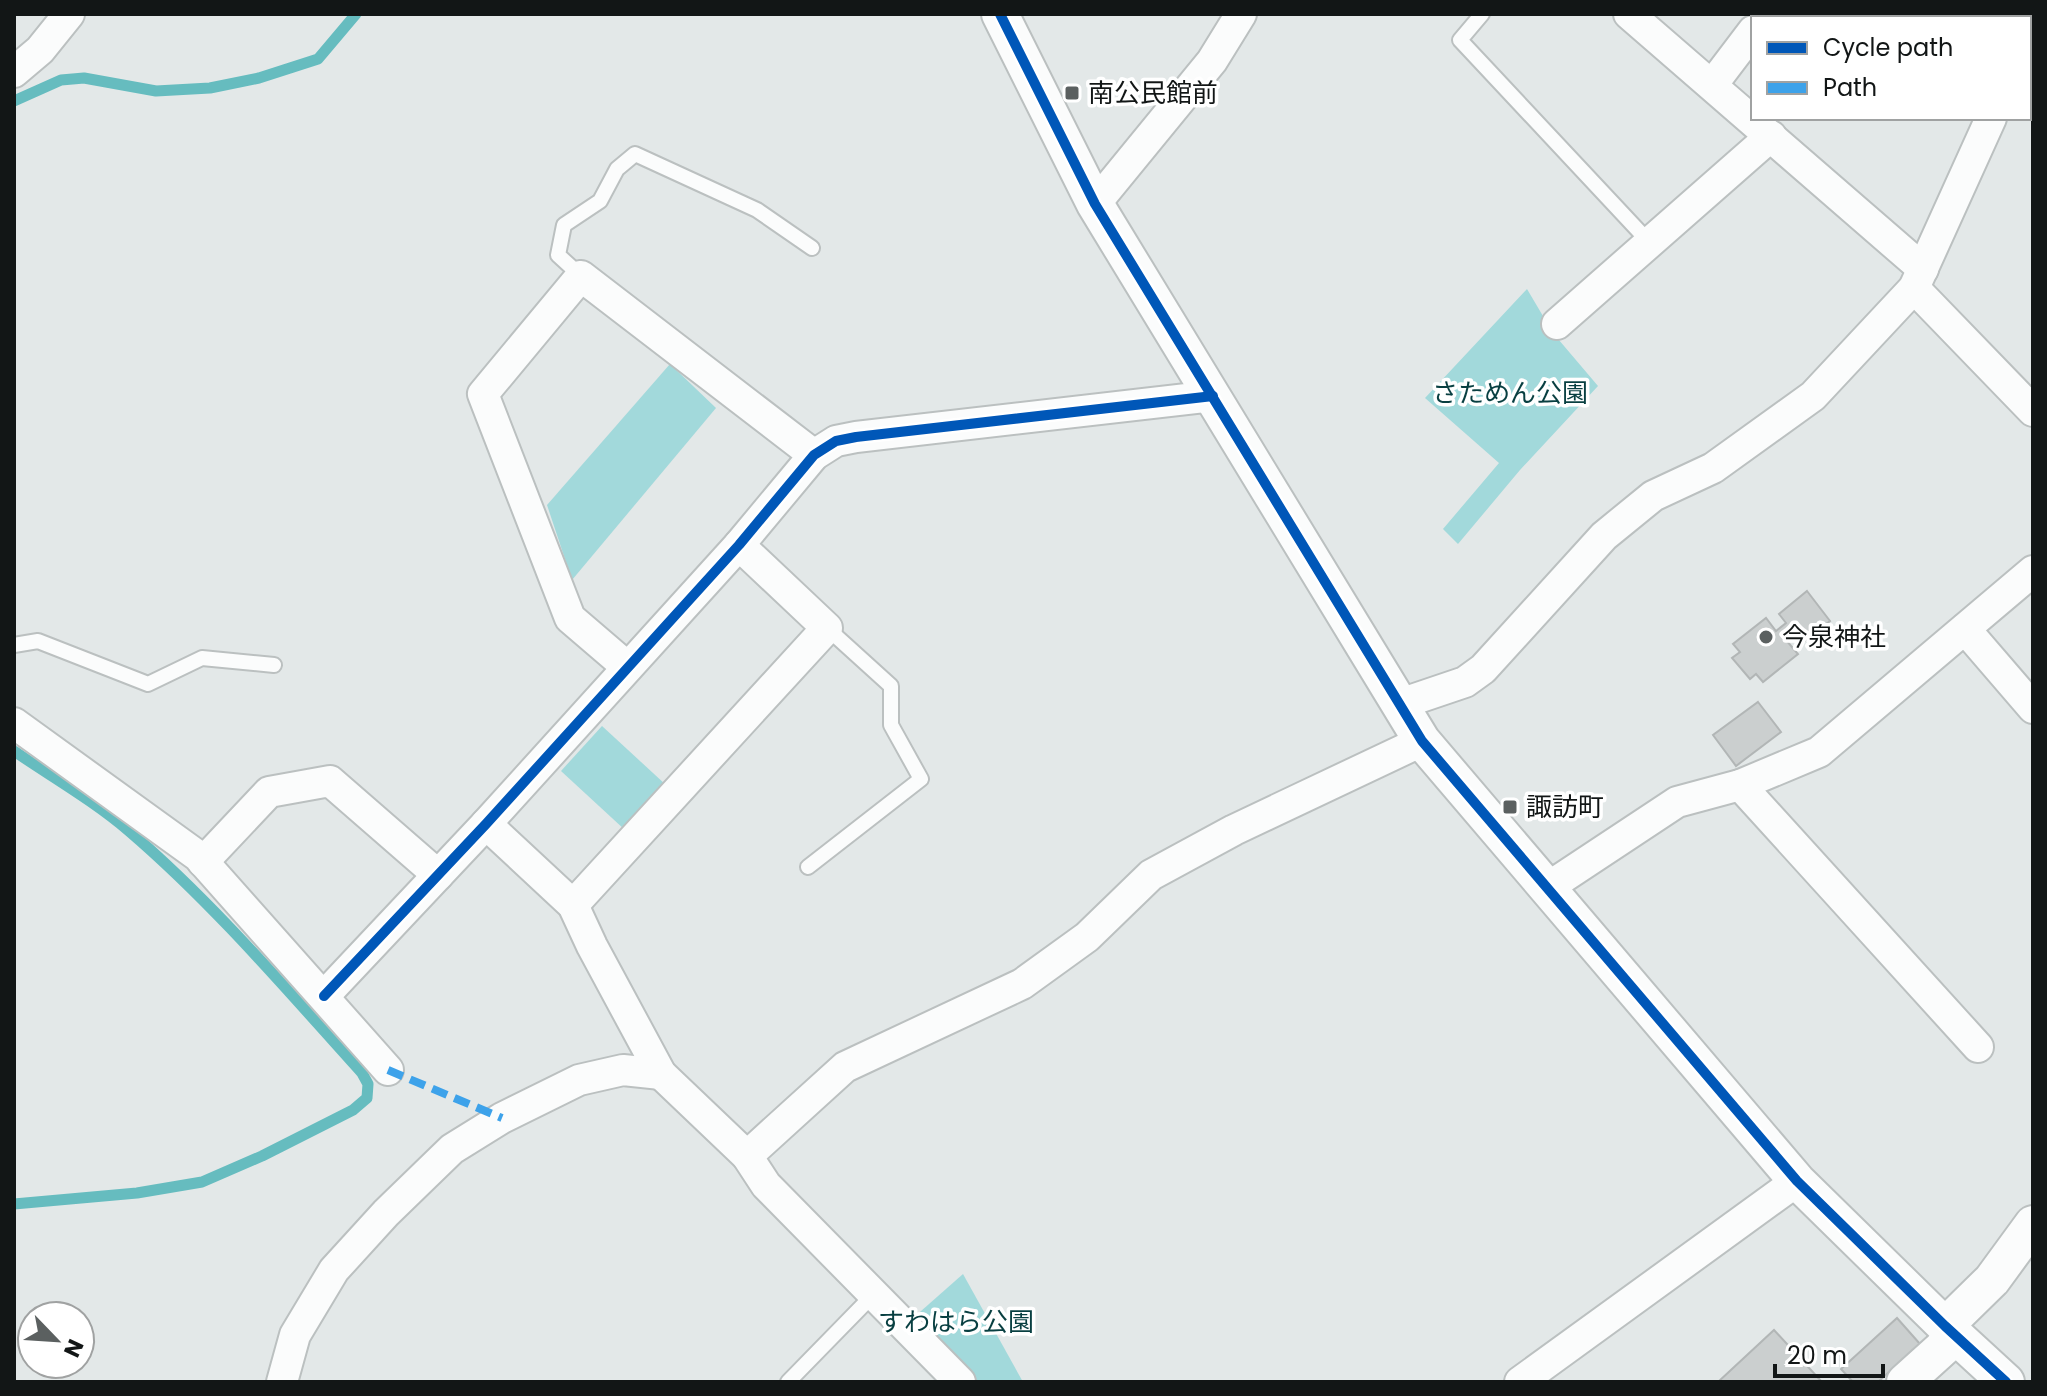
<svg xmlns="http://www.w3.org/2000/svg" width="2047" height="1396" font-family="Poppins,'Noto Sans JP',sans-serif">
	<rect width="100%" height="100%" fill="#e3e8e8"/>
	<g fill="#a2d9db">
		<path d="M1527,289L1553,333L1598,386L1520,470L1458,544L1443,529L1499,463L1425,398Z"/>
		<path d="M670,364L716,408L572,580L547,505Z"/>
		<path d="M602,726L666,785L625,830L561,771Z"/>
		<path d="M963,1274L1023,1382H974L912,1319Z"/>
	</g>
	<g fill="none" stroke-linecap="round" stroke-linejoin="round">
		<g stroke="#66bcbf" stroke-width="11">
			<path d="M14,101L61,80L84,78L156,91L210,88L259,78L318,59L356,14"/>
			<path d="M14,751C52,777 94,801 129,831C214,904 287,990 362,1073L368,1084L367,1098L353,1110L262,1156L202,1182L137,1193L14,1204"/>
		</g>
	</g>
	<g fill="#cbcfcf" stroke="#b2b6b6" stroke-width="2">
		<path d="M1807,591L1830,621L1802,643L1794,633L1786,640L1798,654L1763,682L1756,674L1750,679L1732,658L1740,652L1733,644L1766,618L1776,631L1786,623L1779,614Z"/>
		<path d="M1758,702L1781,732L1736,766L1713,735Z"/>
		<path d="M1897,1318L1920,1344L1878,1382H1853L1841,1369Z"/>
		<path d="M1774,1330L1822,1382H1718Z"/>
	</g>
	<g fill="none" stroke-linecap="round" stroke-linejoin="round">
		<defs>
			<g id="service">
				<path d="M1482,14L1460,40L1650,243"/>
				<path d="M581,276L558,255L564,225L600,201L617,169L635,154L757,210L812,248"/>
				<path d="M14,645L38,641L148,684L202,658L274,665"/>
				<path d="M808,867L921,779L891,725V686L827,628"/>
				<path d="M788,1382L873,1295"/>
			</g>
			<g id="minor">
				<path d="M1629,14L1923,269"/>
				<path d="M1962,14L1963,18"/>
				<path d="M14,72L40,50L69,14"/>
				<path d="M1712,85L1753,31"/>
				<path d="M1095,204L1212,61L1241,14"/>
				<path d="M1914,288L2033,411"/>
				<path d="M1557,324L1771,136"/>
				<path d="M1965,629L2033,708"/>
				<path d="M626,666L570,618L483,394L581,276L814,455"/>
				<path d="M1400,704L1465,682L1483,669L1604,536L1653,496L1713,468L1813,396L1914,288L1991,118"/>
				<path d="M14,723L198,856L388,1070"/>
				<path d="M1740,785L1978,1047"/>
				<path d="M486,824L573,905L592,946L661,1074L747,1156L766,1185L960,1382"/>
				<path d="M203,862L269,792L330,781L438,875"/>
				<path d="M1547,888L1677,802L1740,785L1819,752L2033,571"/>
				<path d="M573,905L827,628L739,545"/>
				<path d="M324,996L486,824L739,545L814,455L836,441L856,437L1213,396"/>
				<path d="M747,1156L845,1067L1022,984L1087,937L1151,875L1234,830L1422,741"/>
				<path d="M282,1382L295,1335L334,1270L386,1213L452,1149L502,1118L579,1080L623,1070L661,1074"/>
				<path d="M1520,1382L1797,1181"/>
			</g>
			<g id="tertiary">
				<path d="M1000,14L1095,204L1422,741L1797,1181L1945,1326L2006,1382"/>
				<path d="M1945,1326L1992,1280L2033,1224"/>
				<path d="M1905,1382L1956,1336"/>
			</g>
		</defs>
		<use href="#service" stroke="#bbc0c0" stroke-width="18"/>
		<use href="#minor" stroke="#bbc0c0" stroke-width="34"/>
		<use href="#tertiary" stroke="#bbc0c0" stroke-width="40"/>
		<use href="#service" stroke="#fbfcfc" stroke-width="14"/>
		<use href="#minor" stroke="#fbfcfc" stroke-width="30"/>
		<use href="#tertiary" stroke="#fbfcfc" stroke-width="36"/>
		<path stroke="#3da2ea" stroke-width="8" stroke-dasharray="16 8" stroke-linecap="butt" d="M388,1070L502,1118"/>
		<defs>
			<g id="cycleway">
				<path d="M1000,14L1095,204L1422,741L1797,1181L1945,1326L2006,1382"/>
				<path d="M324,996L486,824L739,545L814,455L836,441L856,437L1213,396"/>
			</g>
		</defs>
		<use href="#cycleway" stroke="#fff" stroke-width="15"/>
		<use href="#cycleway" stroke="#0057b8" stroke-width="10"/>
	</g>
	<g fill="#5b6060" stroke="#fff" stroke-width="3">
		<rect x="1064" y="85" width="16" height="16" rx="4"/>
		<circle cx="1766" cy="637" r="8"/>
		<rect x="1502" y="799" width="16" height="16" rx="4"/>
	</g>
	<g text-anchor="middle" stroke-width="7" stroke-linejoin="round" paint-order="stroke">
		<g font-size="26" fill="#121616" stroke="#fff" text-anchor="start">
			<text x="1088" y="102">南公民館前</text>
			<text x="1782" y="646">今泉神社</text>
			<text x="1526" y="816">諏訪町</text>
		</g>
		<g font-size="26" fill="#083f41" stroke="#fff">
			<text x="1510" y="402">さためん公園</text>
			<text x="956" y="1331">すわはら公園</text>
		</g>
	</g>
	<rect width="2047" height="1396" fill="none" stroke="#121616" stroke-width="32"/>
	<rect x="1751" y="16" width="280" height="104" fill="#ffffff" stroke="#a0a2a2" stroke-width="2"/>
	<rect x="1767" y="42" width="40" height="12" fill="#0057b8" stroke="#a0a2a2" stroke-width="2"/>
	<text x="1823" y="56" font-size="24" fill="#121616">Cycle path</text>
	<rect x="1767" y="82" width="40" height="12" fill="#3da2ea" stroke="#a0a2a2" stroke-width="2"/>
	<text x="1823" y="96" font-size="24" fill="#121616">Path</text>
	<g transform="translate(56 1340) rotate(115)"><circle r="38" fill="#ffffff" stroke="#a0a2a2" stroke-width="2"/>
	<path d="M0-6L14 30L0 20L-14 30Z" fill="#5b6060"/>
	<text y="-12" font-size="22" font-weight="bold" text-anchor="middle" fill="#121616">N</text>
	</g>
	<path d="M1775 1364v12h108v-12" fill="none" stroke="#121616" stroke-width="4"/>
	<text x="1787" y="1364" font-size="24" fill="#121616" stroke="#ffffff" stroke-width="6" paint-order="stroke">20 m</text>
</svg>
